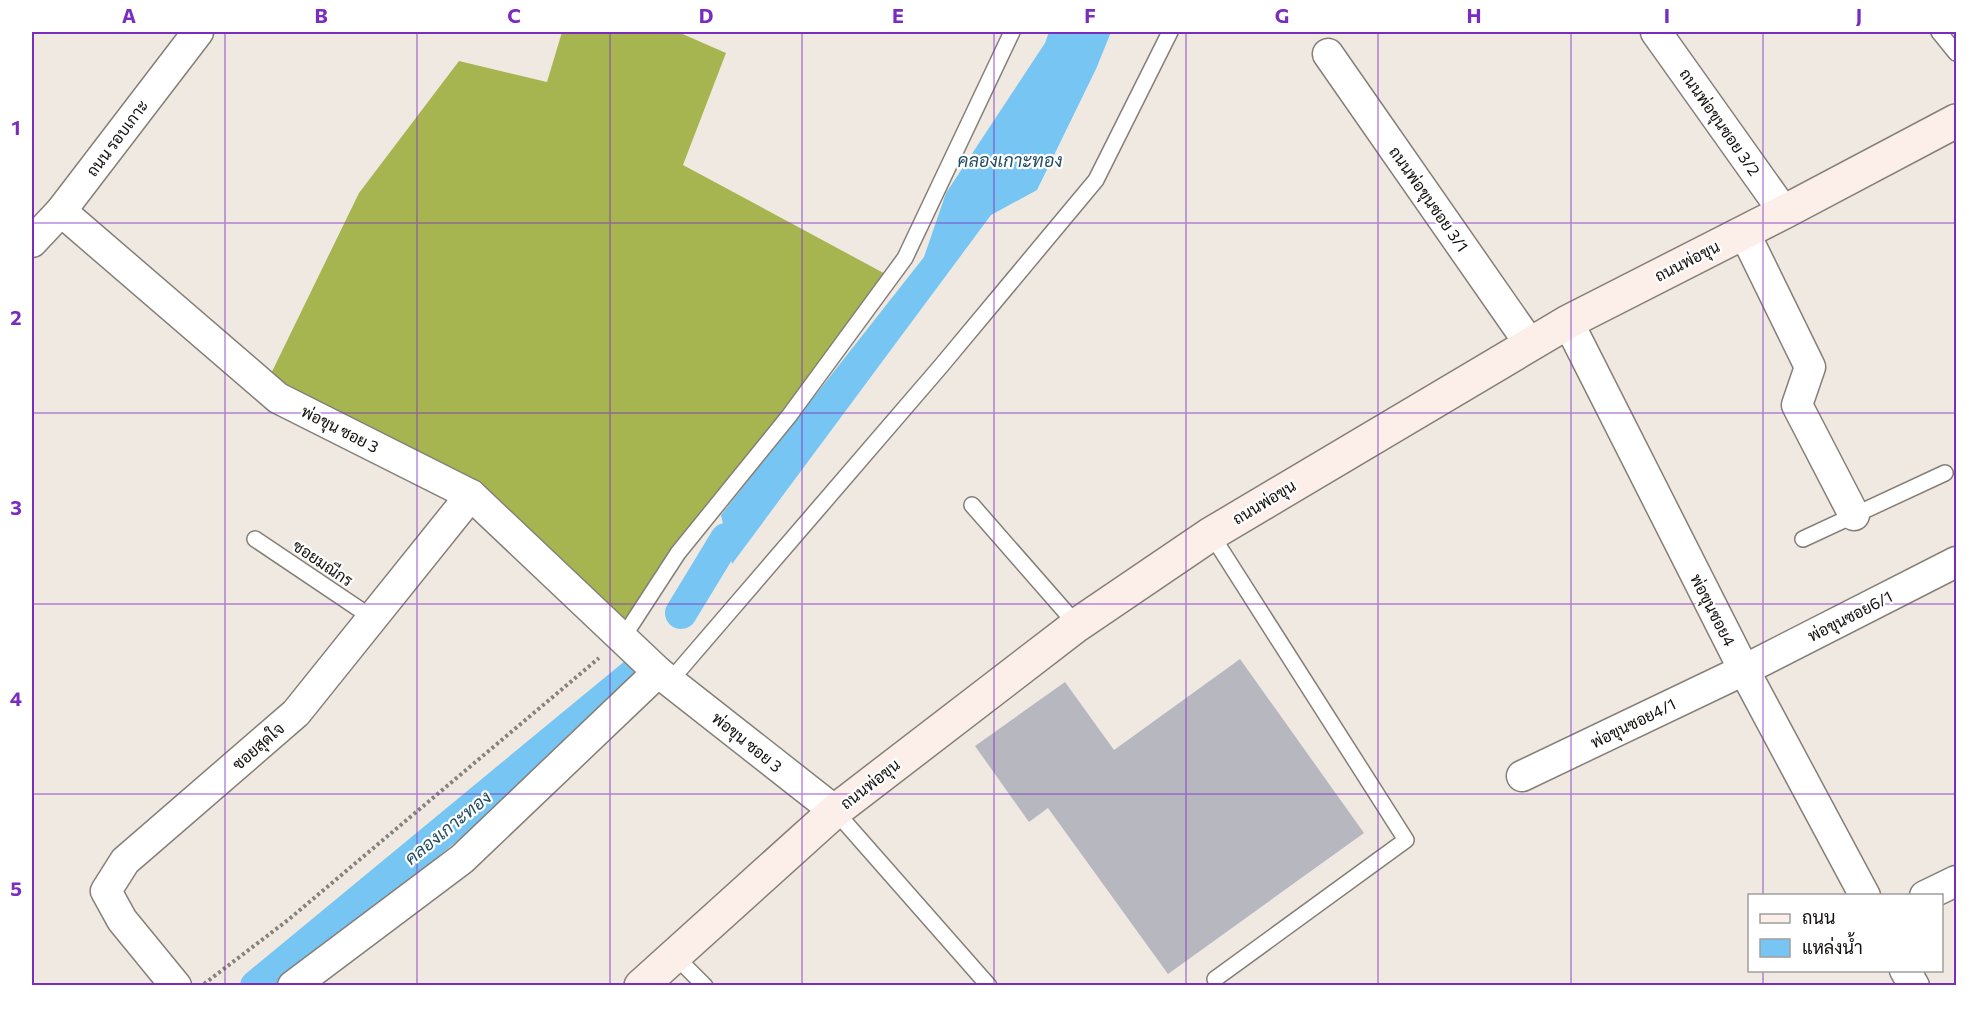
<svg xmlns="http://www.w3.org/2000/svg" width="1988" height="1017" font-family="Commissioner,Sarabun,sans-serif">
	<rect width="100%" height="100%" fill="#f0e9e1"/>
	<path fill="#a7b550" d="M562,32H678L726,53L683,165L891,277L622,635L475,490L265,386L359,193L459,61L547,82Z"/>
	<path fill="#76c5f3" d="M1049,32H1111L1096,69L1037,190L991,215L732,564L721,515L924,257L946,193L1045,43Z"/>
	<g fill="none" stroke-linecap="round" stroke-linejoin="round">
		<g stroke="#76c5f3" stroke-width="32">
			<path d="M681,613L726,539"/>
			<path d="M256,986L639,670"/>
		</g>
	</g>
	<path fill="#b7b7c0" d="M1240,659L1364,833L1168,974L1048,808L1029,822L975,746L1065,682L1114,750Z"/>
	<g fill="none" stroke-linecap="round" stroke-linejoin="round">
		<defs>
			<g id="lane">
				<path d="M1939,32L1956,53"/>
				<path d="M972,505L1077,625"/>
				<path d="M1211,534L1406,840L1215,979"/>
				<path d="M255,539L371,617"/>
				<path d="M1803,539L1945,473"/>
				<path d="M622,639L678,553L789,416L905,258L1012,32"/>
				<path d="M670,681L941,366L1096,180L1170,32"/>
				<path d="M835,811L989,986"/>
				<path d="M675,956L705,986"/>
			</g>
			<g id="street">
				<path d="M1656,32L1784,212"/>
				<path d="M1328,54L1530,344"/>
				<path d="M61,211L278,398L471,495L658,672L835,811"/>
				<path d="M1744,232L1810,367L1797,405L1854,515"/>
				<path d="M32,242L61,211L198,32"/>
				<path d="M1568,322L1744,670L1865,896"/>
				<path d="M1522,776L1744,670L1956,562"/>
				<path d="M1925,896L1956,881"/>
				<path d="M1905,970L1914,986"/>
				<path d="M176,986L122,920L106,891L125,861L296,713L471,495"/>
				<path d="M293,986L462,859L658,672"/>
			</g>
			<path id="secondary" d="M641,986L835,811L1077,625L1211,534L1568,322L1784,212L1956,121"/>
		</defs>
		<use href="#lane" stroke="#857f78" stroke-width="18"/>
		<use href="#street" stroke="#857f78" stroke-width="33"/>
		<use href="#secondary" stroke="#857f78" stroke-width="36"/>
		<path stroke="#86827d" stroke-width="4" stroke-dasharray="3 3" stroke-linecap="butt" d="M204,984L288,920L599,658"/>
		<use href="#lane" stroke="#fff" stroke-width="15"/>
		<use href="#street" stroke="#fff" stroke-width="30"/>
		<use href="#secondary" stroke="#fceee9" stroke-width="33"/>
	</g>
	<path fill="none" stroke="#7b2cbf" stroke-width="1.5" stroke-opacity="0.55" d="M225,32V986M417,32V986M610,32V986M802,32V986M994,32V986M1186,32V986M1378,32V986M1571,32V986M1763,32V896M32,223H1956M32,413H1956M32,604H1956M32,794H1956M1763,970V986"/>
	<g text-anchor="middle" stroke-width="4.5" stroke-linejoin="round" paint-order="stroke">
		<g font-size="16" fill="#110f0d" stroke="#fff">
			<text transform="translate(1720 122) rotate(55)" y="6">ถนนพ่อขุนซอย 3/2</text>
			<text transform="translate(117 138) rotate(-53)" y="6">ถนน รอบเกาะ</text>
			<text transform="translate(1429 199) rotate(55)" y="6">ถนนพ่อขุนซอย 3/1</text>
			<text transform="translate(1687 261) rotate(-27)" y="6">ถนนพ่อขุน</text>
			<text transform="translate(340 429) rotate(27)" y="6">พ่อขุน ซอย 3</text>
			<text transform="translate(1264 502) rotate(-31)" y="6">ถนนพ่อขุน</text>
			<text transform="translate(323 563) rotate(34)" y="6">ซอยมณีกร</text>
			<text transform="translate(1713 610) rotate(63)" y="6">พ่อขุนซอย4</text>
			<text transform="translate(1850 616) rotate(-27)" y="6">พ่อขุนซอย6/1</text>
			<text transform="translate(1633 723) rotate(-26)" y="6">พ่อขุนซอย4/1</text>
			<text transform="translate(747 742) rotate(39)" y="6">พ่อขุน ซอย 3</text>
			<text transform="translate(258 746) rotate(-41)" y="6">ซอยสุดใจ</text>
			<text transform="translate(870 784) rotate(-38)" y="6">ถนนพ่อขุน</text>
		</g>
		<g font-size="18" font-style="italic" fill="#214d65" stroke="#fff">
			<text x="1010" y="167">คลองเกาะทอง</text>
			<text transform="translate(448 828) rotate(-39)" y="6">คลองเกาะทอง</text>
		</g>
	</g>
	<rect width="1988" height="1017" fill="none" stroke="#ffffff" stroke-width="66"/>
	<rect x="1748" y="894" width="195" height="78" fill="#ffffff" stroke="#a09f9e" stroke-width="1.5"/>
	<rect x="1760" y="914" width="30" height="9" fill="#fceee9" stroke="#a09f9e" stroke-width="1.5"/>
	<text x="1802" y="924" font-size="18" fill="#110f0d">ถนน</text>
	<rect x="1760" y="939" width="30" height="18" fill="#76c5f3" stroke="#a09f9e" stroke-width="1.5"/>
	<text x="1802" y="954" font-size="18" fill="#110f0d">แหล่งน้ำ</text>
	<rect x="33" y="33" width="1922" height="951" fill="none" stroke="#7b2cbf" stroke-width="2"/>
	<g font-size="20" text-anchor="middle" font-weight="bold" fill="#7b2cbf">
		<text x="129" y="23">A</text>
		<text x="321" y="23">B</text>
		<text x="514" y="23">C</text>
		<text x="706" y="23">D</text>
		<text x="898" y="23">E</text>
		<text x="1090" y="23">F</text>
		<text x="1282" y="23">G</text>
		<text x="1474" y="23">H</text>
		<text x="1667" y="23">I</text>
		<text x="1859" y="23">J</text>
		<text x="16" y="135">1</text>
		<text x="16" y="325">2</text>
		<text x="16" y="515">3</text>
		<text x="16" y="706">4</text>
		<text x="16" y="896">5</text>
	</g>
</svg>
